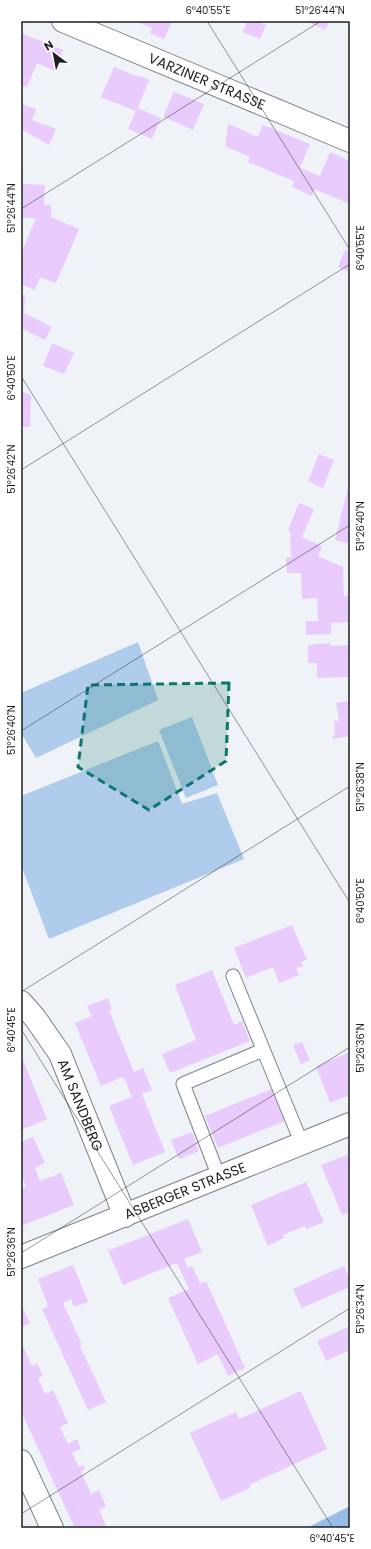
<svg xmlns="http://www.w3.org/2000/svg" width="371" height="1549" font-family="Poppins,sans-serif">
	<rect width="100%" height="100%" fill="#eff2f6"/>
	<g fill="#afcced">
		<path d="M138,642L158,700L36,758L21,733V693Z"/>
		<path d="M192,717L218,785L186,798L159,730Z"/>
		<path d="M158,741L182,804L217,793L244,859L49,939L21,865V796Z"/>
	</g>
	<path fill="#98bee8" d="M350,1506V1528H307Z"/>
	<g fill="#e9ccfd">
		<path d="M134,21H172L164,39L150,33L152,28Z"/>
		<path d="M247,21H256L266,25L260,39L243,32Z"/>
		<path d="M311,21H330L325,30L310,23Z"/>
		<path d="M21,33L63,50L55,71L37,63L27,87L21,85Z"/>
		<path d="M114,67L139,77L140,76L149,80L138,108L161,118L152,139L128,129L136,111L101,97Z"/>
		<path d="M174,92L204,104L193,130L163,117Z"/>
		<path d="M21,100H23L22,104L36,109L32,120L56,129L49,145L21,129Z"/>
		<path d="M228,124L258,137L263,125L310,144L300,168L320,176L330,152L350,161V204L314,189L312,196L292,187L294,181L248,162L250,157L225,146Z"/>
		<path d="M21,149H22L23,184L45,185L44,205H51V217L79,229L56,283L40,277L35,290L21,284V254L36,218H21Z"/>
		<path d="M345,250L350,252V272L338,267Z"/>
		<path d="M21,295H25L24,313L52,327L45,340L21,328Z"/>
		<path d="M52,343L74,353L64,374L43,366Z"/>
		<path d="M21,391L31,395L30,427H21Z"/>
		<path d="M319,454L334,460L323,488L308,481Z"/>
		<path d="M349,484H350V544L335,540Z"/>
		<path d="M299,503L314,509L302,537L322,546L318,556L343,567L344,596L350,595V622L331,623V634L306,635V621H318L317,598L302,599L301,573H287L286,558L291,557L290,531L288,530Z"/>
		<path d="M330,643L331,646L350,645V677L317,678V663H308V645Z"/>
		<path d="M350,701V736L333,739V736L335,735L334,721H339L336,703Z"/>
		<path d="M292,925L307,960L301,962L303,966L296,968L299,975L279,983L273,967L246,978L234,948Z"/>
		<path d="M212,970L234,1025L242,1021L250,1041L170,1073L162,1054L196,1040L175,985Z"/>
		<path d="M108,998L112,1009L109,1010L134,1072L143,1068L152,1090L142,1094L165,1152L133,1165L109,1106L132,1097L128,1087L123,1077L101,1086L75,1023L92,1016L87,1006Z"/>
		<path d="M302,1042L310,1060L301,1064L293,1045Z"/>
		<path d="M350,1052V1095L330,1103L316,1066Z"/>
		<path d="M21,1060H23L47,1119L21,1130Z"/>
		<path d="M274,1088L287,1120L218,1148L205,1116Z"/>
		<path d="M192,1132L199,1151L179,1159L171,1140Z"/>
		<path d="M33,1137L45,1163L35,1168L40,1181L61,1173L74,1205L21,1226V1189L26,1187L21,1175V1142Z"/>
		<path d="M350,1154V1212L342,1215L321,1165Z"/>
		<path d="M306,1182L324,1222L307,1229L305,1226L283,1235L284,1238L268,1246L251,1205Z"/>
		<path d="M188,1219L202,1252L184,1259L188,1268L192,1266L200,1283L206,1281L245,1368L228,1376L218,1354L198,1364L168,1298L189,1289L177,1263L123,1285L107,1248L110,1250Z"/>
		<path d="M73,1265L88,1302L74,1307L71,1299L63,1303L82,1345L80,1346L106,1402L88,1410L42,1309L48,1306L38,1279Z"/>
		<path d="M344,1266L350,1280V1287L302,1308L293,1289Z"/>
		<path d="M21,1304L30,1323L21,1327Z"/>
		<path d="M350,1326V1350L326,1361L317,1341Z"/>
		<path d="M21,1342L32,1366L37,1363L43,1376L38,1378L45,1394L53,1390L68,1423L60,1427L68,1444L77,1439L81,1449L72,1453L79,1467L83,1465L85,1469L81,1471L91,1494L99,1490L106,1506L99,1510L107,1528H75L72,1522L21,1411Z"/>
		<path d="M301,1391L327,1449L249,1485L250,1488L221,1501L190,1433L236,1412L239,1419Z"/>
	</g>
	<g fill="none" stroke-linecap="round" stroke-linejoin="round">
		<defs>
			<g id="service">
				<path d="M233,976L302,1144"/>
				<path d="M219,1177L183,1084L263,1050"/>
			</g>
			<g id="minor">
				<path id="s1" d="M63,21L350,141"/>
				<path id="s2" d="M21,1002L35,1018L60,1054L125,1216"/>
				<path d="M21,1461L52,1528"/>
			</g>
			<g id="tertiary">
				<path id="s3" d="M21,1257L350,1124"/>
			</g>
		</defs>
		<use href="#service" stroke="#808387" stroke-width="15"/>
		<use href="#minor" stroke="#808387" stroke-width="24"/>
		<use href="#tertiary" stroke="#808387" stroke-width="24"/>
		<use href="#service" stroke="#fff" stroke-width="13"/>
		<use href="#minor" stroke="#fff" stroke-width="22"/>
		<use href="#tertiary" stroke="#fff" stroke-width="22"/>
	</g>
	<path fill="#0f766e" fill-opacity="0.2" stroke="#0f766e" stroke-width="3" stroke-dasharray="8 5" stroke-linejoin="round" d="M229,683L226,761L149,810L78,767L88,685Z"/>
	<path fill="none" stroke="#1e1f21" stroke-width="1" stroke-opacity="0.45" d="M207,21L350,250M21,209L321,21M21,376L350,903M21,470L350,264M21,731L350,525M21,992L350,786M21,1029L333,1528M21,1253L350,1047M21,1514L350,1308"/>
	<g text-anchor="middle" stroke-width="3" stroke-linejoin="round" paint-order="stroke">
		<g font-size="14" fill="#1e1f21" stroke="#fff">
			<text dy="5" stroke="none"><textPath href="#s1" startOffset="156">VARZINER STRASSE</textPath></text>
			<text dy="5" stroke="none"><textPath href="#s2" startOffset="120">AM SANDBERG</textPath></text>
			<text dy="5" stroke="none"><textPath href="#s3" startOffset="177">ASBERGER STRASSE</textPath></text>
		</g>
	</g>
	<rect width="371" height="1549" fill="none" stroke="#ffffff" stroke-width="44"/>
	<g transform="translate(54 54) rotate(328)" stroke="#ffffff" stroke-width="3" paint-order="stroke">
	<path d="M0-3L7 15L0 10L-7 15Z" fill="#1e1f21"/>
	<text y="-6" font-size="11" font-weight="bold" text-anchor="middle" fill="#1e1f21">N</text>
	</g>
	<rect x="22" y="22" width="327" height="1505" fill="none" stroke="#1e1f21" stroke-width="1.5"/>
	<g font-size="10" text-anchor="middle" fill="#1e1f21">
		<text x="208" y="14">6°40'55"E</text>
		<text x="320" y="14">51°26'44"N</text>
		<text transform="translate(11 208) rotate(-90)" y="4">51°26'44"N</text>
		<text transform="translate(360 248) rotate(-90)" y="4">6°40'55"E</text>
		<text transform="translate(11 378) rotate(-90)" y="4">6°40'50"E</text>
		<text transform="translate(11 469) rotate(-90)" y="4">51°26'42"N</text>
		<text transform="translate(360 526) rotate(-90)" y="4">51°26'40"N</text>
		<text transform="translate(11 730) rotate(-90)" y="4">51°26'40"N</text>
		<text transform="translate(360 787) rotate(-90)" y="4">51°26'38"N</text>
		<text transform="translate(360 901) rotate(-90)" y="4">6°40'50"E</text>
		<text transform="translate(11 1030) rotate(-90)" y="4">6°40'45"E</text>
		<text transform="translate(360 1048) rotate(-90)" y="4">51°26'36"N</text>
		<text transform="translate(11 1252) rotate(-90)" y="4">51°26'36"N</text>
		<text transform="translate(360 1309) rotate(-90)" y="4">51°26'34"N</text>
		<text x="332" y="1542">6°40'45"E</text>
	</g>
</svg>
